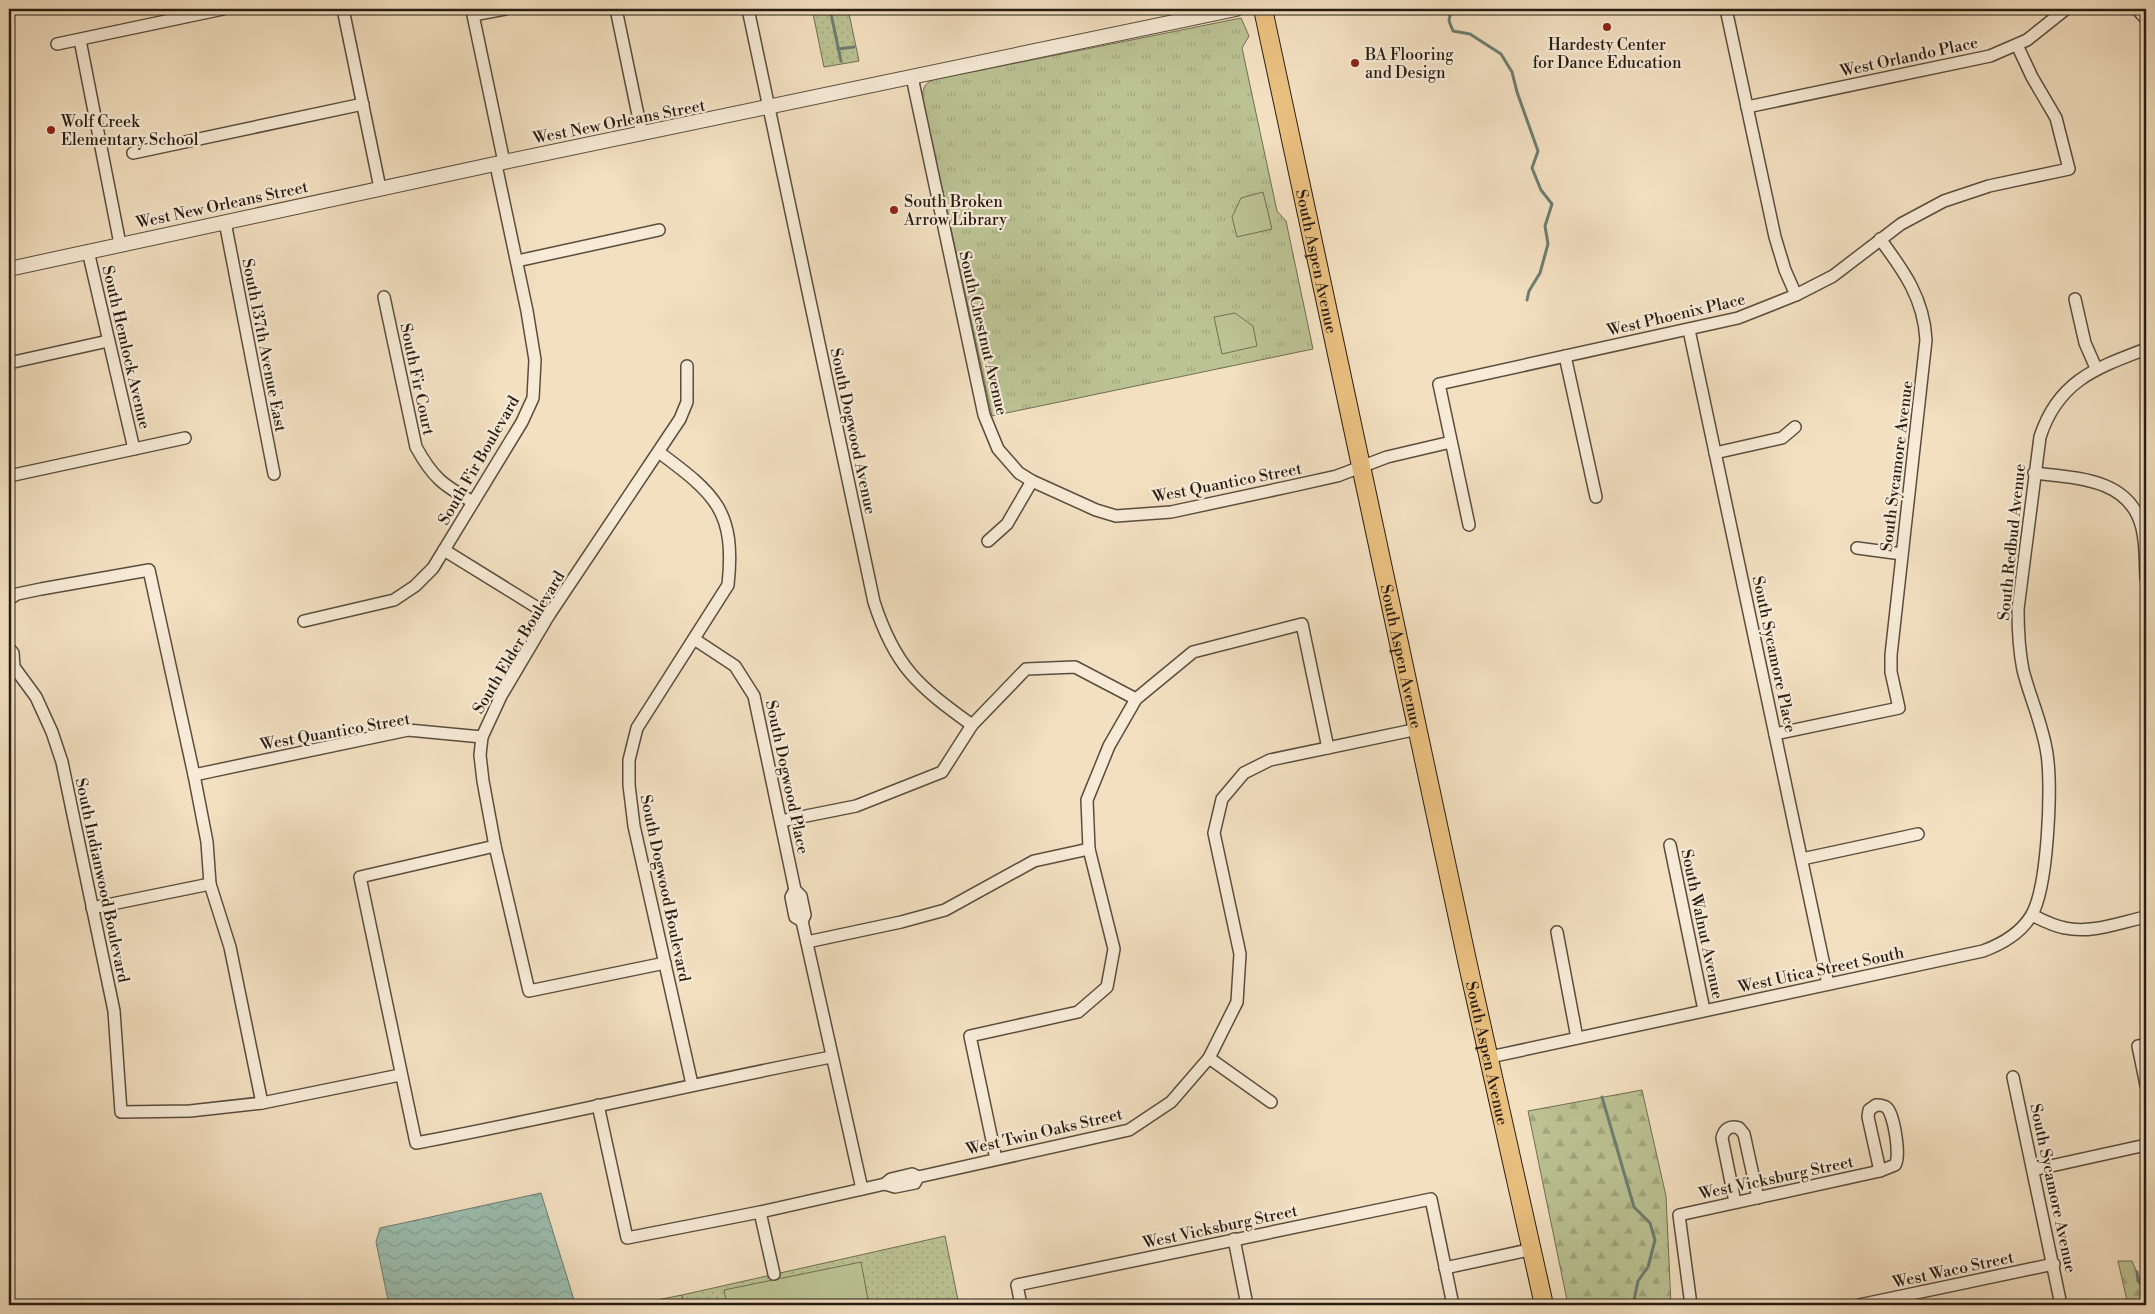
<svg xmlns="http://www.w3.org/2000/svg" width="2155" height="1314" font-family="'Libre Bodoni',serif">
	<defs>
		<pattern id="grass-tufts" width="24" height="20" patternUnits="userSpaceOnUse" patternTransform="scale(1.25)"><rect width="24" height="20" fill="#bbc293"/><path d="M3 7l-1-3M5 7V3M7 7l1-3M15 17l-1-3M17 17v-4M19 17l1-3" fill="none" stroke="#a1a67e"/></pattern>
		<pattern id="forest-firs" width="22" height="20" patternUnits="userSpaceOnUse" patternTransform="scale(1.25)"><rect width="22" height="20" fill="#bbc293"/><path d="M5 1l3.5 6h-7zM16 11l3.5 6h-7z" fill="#a1a67e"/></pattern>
		<pattern id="park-dots" width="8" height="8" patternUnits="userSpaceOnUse" patternTransform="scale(1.25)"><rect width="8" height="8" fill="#bbc293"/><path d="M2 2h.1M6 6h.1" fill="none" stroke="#a1a67e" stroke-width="1.8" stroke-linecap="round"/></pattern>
		<pattern id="water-waves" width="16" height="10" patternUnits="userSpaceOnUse" patternTransform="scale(1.25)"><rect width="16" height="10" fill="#9cbdae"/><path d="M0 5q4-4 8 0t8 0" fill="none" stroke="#86a295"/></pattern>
	</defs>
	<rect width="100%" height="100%" fill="#f3e0c1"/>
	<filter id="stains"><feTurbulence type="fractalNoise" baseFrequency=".004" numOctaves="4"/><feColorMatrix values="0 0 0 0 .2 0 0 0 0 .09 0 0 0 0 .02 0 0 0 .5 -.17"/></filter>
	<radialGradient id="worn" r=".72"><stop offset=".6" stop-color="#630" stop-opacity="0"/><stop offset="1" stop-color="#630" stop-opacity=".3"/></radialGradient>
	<path fill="url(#grass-tufts)" stroke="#716f53" d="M1241,18L1249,36L1242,48L1277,211L1286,221L1313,349L992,416L923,101C922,91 923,85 932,80Z"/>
	<g fill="url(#forest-firs)" stroke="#716f53">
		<path d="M1642,1090L1666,1196L1671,1305H1568L1528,1111Z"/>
		<path d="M2118,1261H2132L2146,1293V1305H2128Z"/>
		<path d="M682,1295L684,1305H631Z"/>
	</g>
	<g fill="url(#park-dots)" stroke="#716f53">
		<path d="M812,9H848L859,61L824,67Z"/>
		<path d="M945,1236L959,1305H684L682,1295Z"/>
	</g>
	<g fill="#bbc293" stroke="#716f53">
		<path d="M1263,192L1272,229L1237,237L1232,217L1241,198Z"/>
		<path d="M1235,313L1253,326L1257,346L1222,354L1214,317Z"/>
		<path d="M861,1262L869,1305H727L724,1290Z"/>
	</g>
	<path fill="url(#water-waves)" stroke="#6d7d70" d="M541,1193L575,1303L556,1305H389L376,1242L380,1228Z"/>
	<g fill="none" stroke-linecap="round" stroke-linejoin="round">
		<g stroke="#6d7d70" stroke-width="3">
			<path d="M830,9L841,61"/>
			<path d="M1451,9L1449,21L1453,31L1470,34L1501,54L1512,72L1517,92L1538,151L1532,168L1541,190L1552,204L1545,226L1548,244L1540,273L1529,291L1527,300"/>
			<path d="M838,49L854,47"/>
			<path d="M1602,1097L1634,1207L1650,1223L1655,1240L1648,1267L1638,1281L1633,1305"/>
			<path d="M2137,1272L2138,1281L2145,1287L2146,1293"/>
		</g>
		<defs>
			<g id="minor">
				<path d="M343,9L380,188"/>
				<path d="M616,9L642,134"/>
				<path d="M748,9L874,602C895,667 918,686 972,725"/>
				<path d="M1726,9L1775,237L1785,270L1796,295"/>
				<path d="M2137,9L2146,19"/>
				<path d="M80,40L120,244"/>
				<path d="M57,44L223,9"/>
				<path d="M912,77L984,415L998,449L1019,473L1032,481L1096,510L1116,516L1171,512L1292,486L1337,476L1387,457L1451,442"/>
				<path d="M1747,107L1990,56L2027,40L2066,9"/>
				<path d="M133,153L363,104"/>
				<path d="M504,162L473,15L505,9"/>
				<path d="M225,222L274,474"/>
				<path d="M88,251L134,449"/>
				<path d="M517,261L659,230"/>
				<path d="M384,297L416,447C433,478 443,485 473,502"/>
				<path d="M2075,299L2085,343L2096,368"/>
				<path d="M1689,330L1828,984"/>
				<path d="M1565,356L1596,497"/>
				<path d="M9,363L108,341"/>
				<path d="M660,453C715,494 736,511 728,585L637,728L629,760V785L634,826L692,1084"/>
				<path d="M1715,453L1782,438L1795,427"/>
				<path d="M2034,473C2076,478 2130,478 2142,528C2146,544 2145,561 2146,578"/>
				<path d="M9,476L185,438"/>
				<path d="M1469,525L1439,384L1738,318L1796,295L1833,276L1901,224L1944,201L1989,186L2069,169L2056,118L2032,77L2017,45"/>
				<path d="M988,541L1007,524L1032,481"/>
				<path d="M1857,548L1902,554"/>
				<path d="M444,550L549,615"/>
				<path d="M9,599L17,594L41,589L149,570L194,775L207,842L210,884L230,947L262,1103"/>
				<path d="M304,621L394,600L415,586L433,568L522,422L533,398L535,360L527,311L496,165"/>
				<path d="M694,639L735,666L754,696L795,890L801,896L805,915L802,921L862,1189"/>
				<path d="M9,648L13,653L14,667L36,697L52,732L62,762L114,1011L121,1112L190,1111L262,1103L400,1075"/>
				<path d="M1775,734L1899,708L1891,672V655L1926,340C1924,299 1904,271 1880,239"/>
				<path d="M194,775L408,730L482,737"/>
				<path d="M781,821L856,806L942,772L972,725L1026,669L1075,667L1136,699"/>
				<path d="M1670,845L1704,1010"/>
				<path d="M495,846L360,877L416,1143C555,1117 692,1084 831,1057"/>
				<path d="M1802,859L1918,834"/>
				<path d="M795,890L791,897L795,917L802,921"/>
				<path d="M92,908L210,884"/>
				<path d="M2032,915C2042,920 2053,926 2065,928C2091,934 2121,922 2146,917"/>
				<path d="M1557,932L1577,1038"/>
				<path d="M807,942L901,922L945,910L1034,861L1089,849"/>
				<path d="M665,963L529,991L495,846L483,781L480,755L482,737L501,696L549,615L680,419L687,402V366"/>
				<path d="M2146,1045L2138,1046L2146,1085"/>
				<path d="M1490,1057L1983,951C2002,944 2020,934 2031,916C2048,889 2052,787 2047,754C2043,725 2030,698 2023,670C2019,650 2018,630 2018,609L2040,437C2058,381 2096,368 2146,349"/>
				<path d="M1209,1058L1271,1102"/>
				<path d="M2013,1077L2061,1305"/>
				<path d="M598,1105L627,1238L760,1212L885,1184L895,1187L915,1183L918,1177L936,1173L1129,1130L1171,1102L1209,1058L1237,1002L1240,954L1214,833L1222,799L1244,773L1270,760L1418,729"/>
				<path d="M1876,1105C1880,1105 1884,1105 1887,1108C1894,1115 1901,1157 1895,1165L1880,1171L1868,1117L1869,1110Z"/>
				<path d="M996,1159L970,1036L1078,1012L1107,987L1114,949L1089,849L1087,800L1109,746L1136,699L1193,652L1302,624L1328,748"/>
				<path d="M2033,1170L2146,1145"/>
				<path d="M885,1184L891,1179L912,1174L918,1177"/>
				<path d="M1735,1202L1722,1138C1724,1129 1730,1125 1739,1128L1744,1134L1758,1198"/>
				<path d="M760,1212L774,1274"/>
				<path d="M1234,1239L1247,1305"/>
				<path d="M1445,1268L1533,1249"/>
				<path d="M1021,1305L1017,1285L1431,1199L1453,1305"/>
				<path d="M1691,1305L1679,1215L1880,1171"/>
				<path d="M1859,1305L2054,1264"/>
			</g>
			<path id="tertiary" d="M9,269L504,162L1236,9"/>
			<g id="primary">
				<path id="s1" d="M1263,9L1468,965L1544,1305"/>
			</g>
		</defs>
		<use href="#minor" stroke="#5a4d3e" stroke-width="14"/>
		<use href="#tertiary" stroke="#5a4d3e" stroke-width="16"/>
		<use href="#primary" stroke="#271c13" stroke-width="20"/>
		<use href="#minor" stroke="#f7ebd7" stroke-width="11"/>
		<use href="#tertiary" stroke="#f7ebd7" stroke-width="14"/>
		<use href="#primary" stroke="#eac080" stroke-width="18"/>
	</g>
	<g fill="#8f2418" stroke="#f7ebd7" stroke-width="2">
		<circle cx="1607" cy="27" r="5"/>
		<circle cx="1355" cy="63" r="5"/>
		<circle cx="51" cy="130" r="5"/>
		<circle cx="894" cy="210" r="5"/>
	</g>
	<g text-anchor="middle" stroke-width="4.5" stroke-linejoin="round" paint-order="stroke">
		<g font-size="16" fill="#271c13" stroke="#f7ebd7" text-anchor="start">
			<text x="1607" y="50" text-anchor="middle">Hardesty Center<tspan x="1607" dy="18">for Dance Education</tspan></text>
			<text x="1365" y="60">BA Flooring<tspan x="1365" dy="18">and Design</tspan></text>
			<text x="61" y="127">Wolf Creek<tspan x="61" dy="18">Elementary School</tspan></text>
			<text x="904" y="207">South Broken<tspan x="904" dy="18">Arrow Library</tspan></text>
		</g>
		<g font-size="16" fill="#271c13" stroke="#f7ebd7">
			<text transform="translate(1909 56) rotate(-12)" y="6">West Orlando Place</text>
			<text transform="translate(619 121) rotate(-11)" y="6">West New Orleans Street</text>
			<text transform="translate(222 204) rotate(-12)" y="6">West New Orleans Street</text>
			<text dy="6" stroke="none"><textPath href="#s1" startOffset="258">South Aspen Avenue</textPath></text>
			<text transform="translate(1676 314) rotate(-13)" y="6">West Phoenix Place</text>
			<text transform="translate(984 333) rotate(77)" y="6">South Chestnut Avenue</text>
			<text transform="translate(265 345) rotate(79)" y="6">South 137th Avenue East</text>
			<text transform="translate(127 347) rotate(77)" y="6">South Hemlock Avenue</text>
			<text transform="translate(418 379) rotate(78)" y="6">South Fir Court</text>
			<text transform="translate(854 431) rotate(78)" y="6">South Dogwood Avenue</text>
			<text transform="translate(478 460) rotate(-60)" y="6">South Fir Boulevard</text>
			<text transform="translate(1896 466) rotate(-83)" y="6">South Sycamore Avenue</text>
			<text transform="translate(1227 482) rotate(-11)" y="6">West Quantico Street</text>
			<text transform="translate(2011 542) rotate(-84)" y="6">South Redbud Avenue</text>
			<text transform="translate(518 642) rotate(-59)" y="6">South Elder Boulevard</text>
			<text transform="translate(1775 654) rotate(78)" y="6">South Sycamore Place</text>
			<text dy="6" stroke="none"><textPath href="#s1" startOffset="662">South Aspen Avenue</textPath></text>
			<text transform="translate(335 731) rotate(-10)" y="6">West Quantico Street</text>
			<text transform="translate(788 777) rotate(78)" y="6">South Dogwood Place</text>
			<text transform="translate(103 880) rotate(78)" y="6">South Indianwood Boulevard</text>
			<text transform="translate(666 888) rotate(78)" y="6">South Dogwood Boulevard</text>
			<text transform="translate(1703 924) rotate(78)" y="6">South Walnut Avenue</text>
			<text transform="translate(1821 969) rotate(-12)" y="6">West Utica Street South</text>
			<text dy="6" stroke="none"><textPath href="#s1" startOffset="1068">South Aspen Avenue</textPath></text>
			<text transform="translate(1044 1131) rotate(-13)" y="6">West Twin Oaks Street</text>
			<text transform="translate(1776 1177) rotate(-12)" y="6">West Vicksburg Street</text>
			<text transform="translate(2054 1188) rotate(78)" y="6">South Sycamore Avenue</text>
			<text transform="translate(1220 1226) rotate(-12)" y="6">West Vicksburg Street</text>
			<text transform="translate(1953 1269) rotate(-12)" y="6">West Waco Street</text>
		</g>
	</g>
	<rect width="2155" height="1314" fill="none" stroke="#f3e0c1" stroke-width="30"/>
	<rect x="10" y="10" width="2135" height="1294" fill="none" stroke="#271c13" stroke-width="2.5"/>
	<rect x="15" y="15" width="2125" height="1284" fill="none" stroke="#271c13"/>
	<rect width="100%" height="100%" filter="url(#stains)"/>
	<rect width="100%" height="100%" fill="url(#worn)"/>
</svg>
